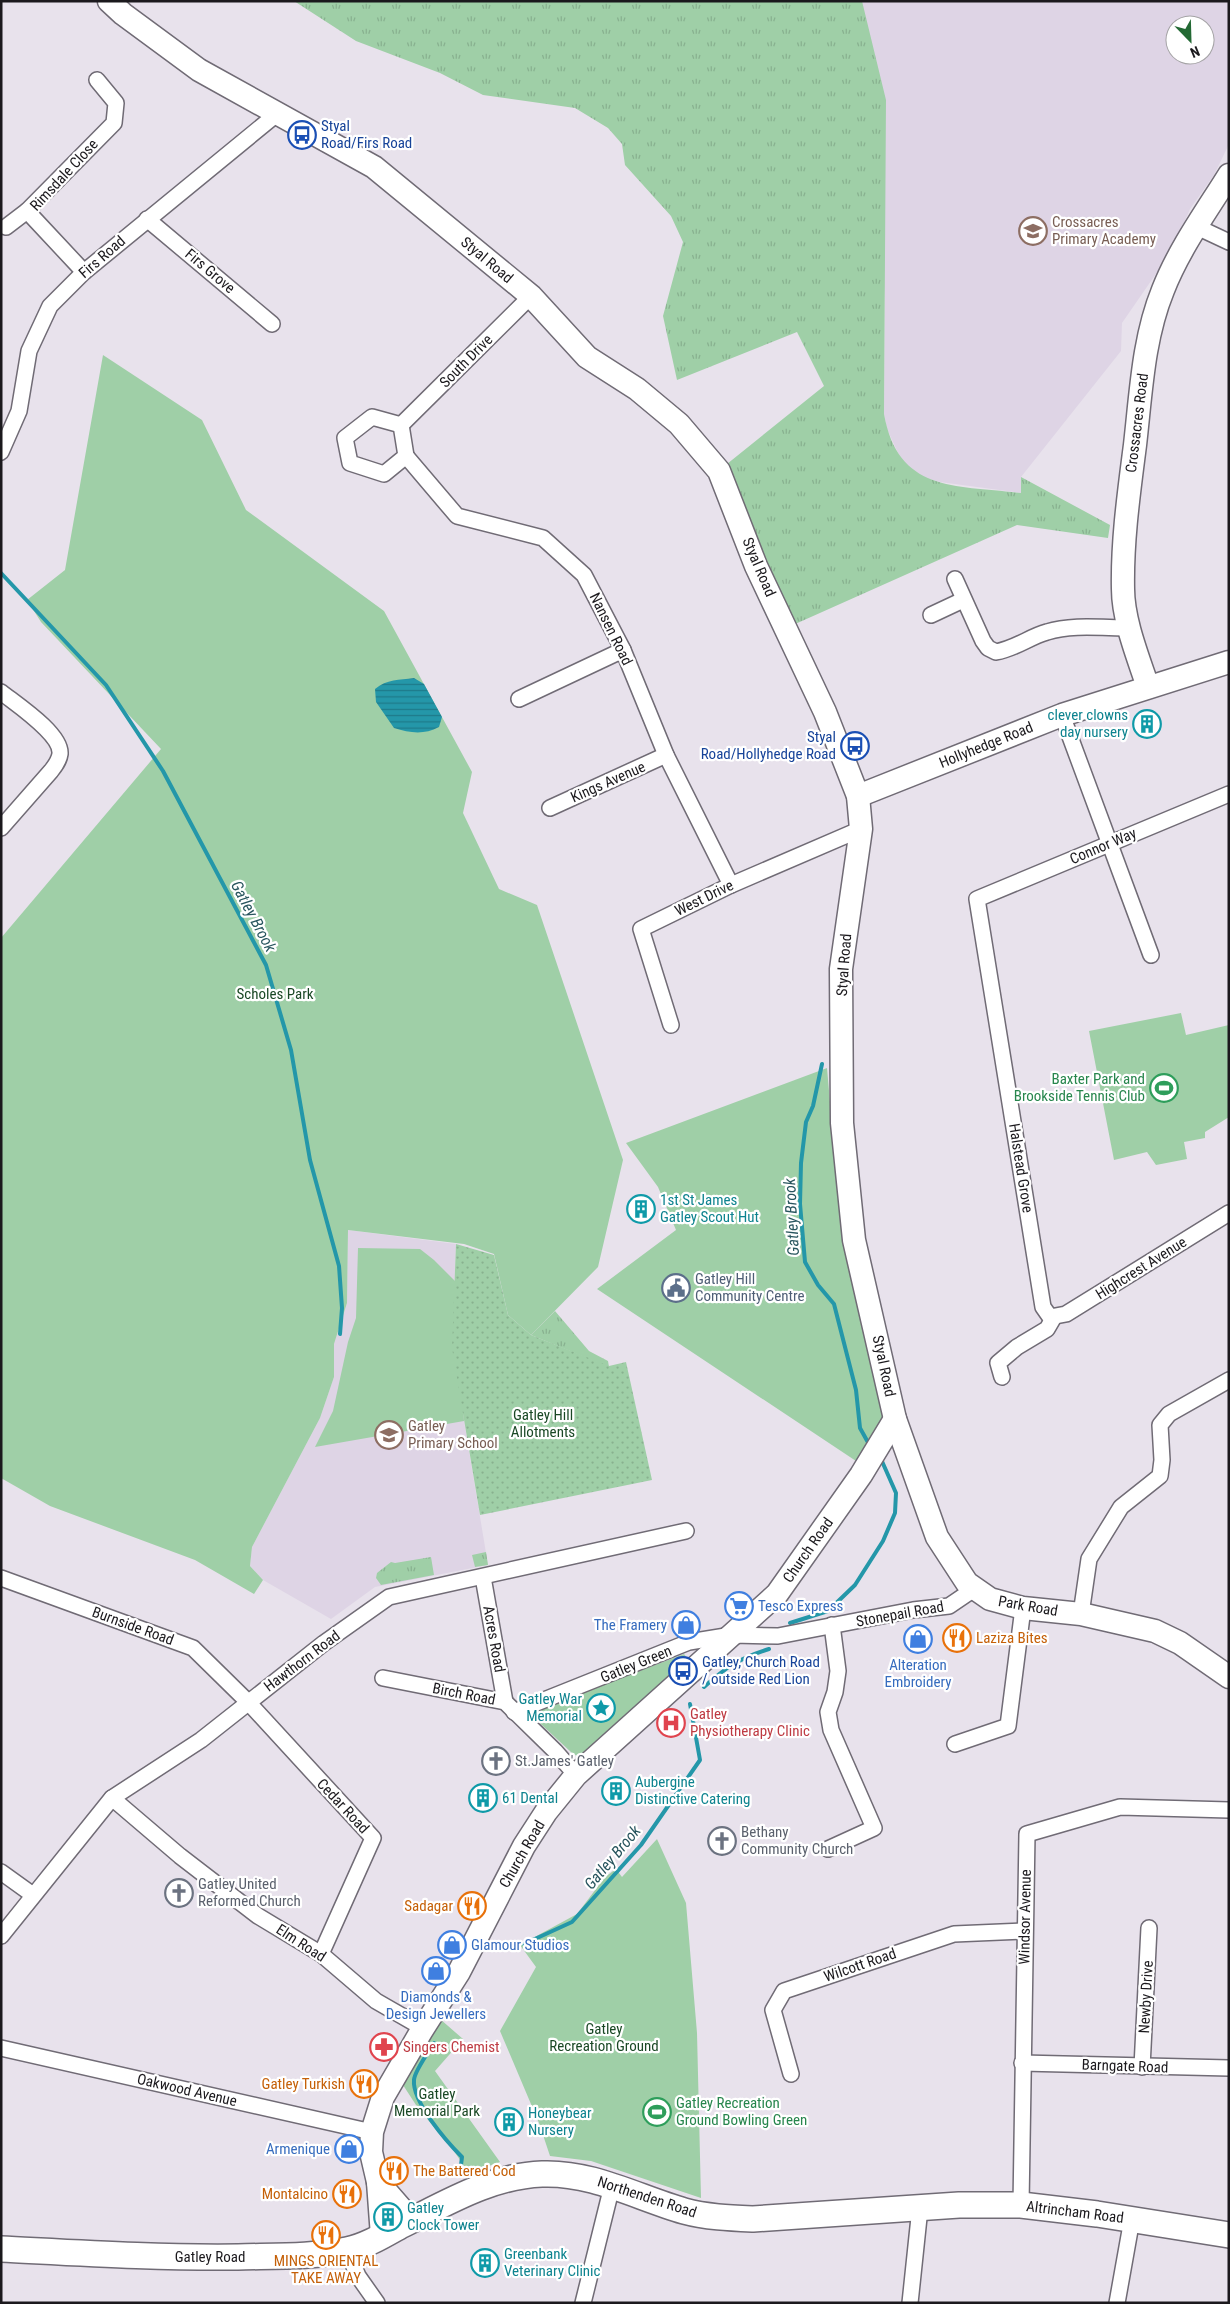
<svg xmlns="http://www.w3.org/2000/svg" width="1230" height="2304" font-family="'Roboto Condensed',sans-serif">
	<defs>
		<pattern id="grass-tufts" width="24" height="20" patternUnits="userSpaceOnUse" patternTransform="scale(1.25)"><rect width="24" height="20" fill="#9fcfa7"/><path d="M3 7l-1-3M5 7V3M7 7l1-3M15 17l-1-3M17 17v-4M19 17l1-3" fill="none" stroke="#88b18f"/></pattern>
		<pattern id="garden-dots" width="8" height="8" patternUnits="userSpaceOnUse" patternTransform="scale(1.25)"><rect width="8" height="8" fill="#9fcfa7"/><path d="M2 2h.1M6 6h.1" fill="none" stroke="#88b18f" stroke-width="1.8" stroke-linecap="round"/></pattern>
		<pattern id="water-rules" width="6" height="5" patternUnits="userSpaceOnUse" patternTransform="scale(1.25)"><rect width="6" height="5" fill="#2497a9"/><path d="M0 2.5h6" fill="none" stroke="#1e7a89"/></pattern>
	</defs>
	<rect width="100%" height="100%" fill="#e8e2ec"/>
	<g fill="#ded4e5" fill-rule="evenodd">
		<path d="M862,1H1229V144L1214,175L1190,209L1171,252L1122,323L1121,351L1021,477V493L940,482L924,478L909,468L899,455L887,429L884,414L885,298ZM1175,25H1205V55H1175Z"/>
		<path d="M348,1230L456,1244L452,1348L488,1565L375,1587L331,1619L263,1580L250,1566L252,1547L320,1418L334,1377V1344L347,1303Z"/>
	</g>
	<g fill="url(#grass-tufts)">
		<path d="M294,1H862L886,100L884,414C898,493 956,485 1021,493V477L1110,525L1108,538L1017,525L793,625L781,601L727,464L824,386L797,332L677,380L663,316L683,242L671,216L625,165L622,144L608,128L575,108L483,95L440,73L356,41Z"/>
		<path d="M555,1311L589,1351L608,1361L609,1367L531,1335Z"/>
		<path d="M486,1552L488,1565L475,1567L472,1555Z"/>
		<path d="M431,1557L434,1575L381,1585L376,1578L377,1573L391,1562L395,1563Z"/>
	</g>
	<g fill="#9fcfa7">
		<path d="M103,355L202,420L246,510L384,611L472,772L463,813L499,889L537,905L623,1160L598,1267L531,1335L508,1315L494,1254L464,1244L348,1230L347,1303L334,1344V1377L320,1418L252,1547L250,1566L263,1580L254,1594L195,1560L50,1506L1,1478V938L161,749L41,622L27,600L65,570Z"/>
		<path d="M1181,1013L1186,1035L1229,1025V1117L1205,1132V1138L1184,1142L1187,1159L1156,1165L1147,1152L1114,1160L1089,1031Z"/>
		<path d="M827,1068L842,1239L886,1414L856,1461L597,1289L676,1230L658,1187L626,1143Z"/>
		<path d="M358,1248L420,1249L434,1260L455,1281L464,1421L315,1447L333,1411L348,1342L356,1318Z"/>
		<path d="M684,1654L690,1662L585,1754L577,1756L572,1753L529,1713Z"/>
		<path d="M657,1839L686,1903L697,2033L701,2198L591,2161L550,2156L539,2123L500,2031L536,1967L520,1945L577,1914L605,1877L616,1869L622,1877Z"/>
		<path d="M440,2019L463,2039L435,2071L500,2162L469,2173L447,2141H445L416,2105L403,2085Z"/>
	</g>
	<path fill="url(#garden-dots)" d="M456,1244L494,1255L508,1315L531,1335L609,1366L626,1362L652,1480L480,1515L452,1348Z"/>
	<path fill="url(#water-rules)" d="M414,678L424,684L442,717L439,727C424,735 410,733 394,728L376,702L375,689C387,679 399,680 414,678Z"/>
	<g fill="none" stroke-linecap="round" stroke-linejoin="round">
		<g stroke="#2497a9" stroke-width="4">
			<path d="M1,573L106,685L163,771L266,965L291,1050L310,1160L339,1266L342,1308L340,1334"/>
			<path d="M822,1064L813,1106L806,1122L801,1163L800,1204L805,1262L818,1285L834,1304L856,1390L860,1428L870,1446"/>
			<path d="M790,1623L828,1611L855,1585L883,1541L895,1513L896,1493L881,1459"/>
			<path d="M704,1687C726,1667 740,1658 769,1649"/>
			<path d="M524,1944L572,1922L641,1845L700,1760L690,1704"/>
			<path d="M434,2043C429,2051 414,2072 414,2080C412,2102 447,2142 462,2157L461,2165"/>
		</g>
		<defs>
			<g id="street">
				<path d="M147,219L272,324"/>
				<path d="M6,227L27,211"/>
				<path d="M1197,227L1229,242"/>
				<path d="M84,272L27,211L114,123L116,103L97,80"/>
				<path d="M372,417L401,425L406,456L384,474L350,463L345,438Z"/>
				<path d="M401,425L531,296"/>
				<path d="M1,452L19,411L29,351L50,306L84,272L278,113"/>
				<path d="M406,456L457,516L543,538L584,575L623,650L666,755L731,885"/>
				<path d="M955,579L983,641L988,648L996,652C1017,648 1029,637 1047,632C1072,624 1103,628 1129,628"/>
				<path d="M931,615L963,600"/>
				<path d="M1,692C16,704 62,734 60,754C59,761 55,766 51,771L1,828"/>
				<path d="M519,699L623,650"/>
				<path d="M1062,715L1151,955"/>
				<path d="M1229,794L977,899L1043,1307L1050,1317L1066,1314L1229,1213"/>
				<path d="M550,808L666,755"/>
				<path d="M671,1025L641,929L731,885L861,829"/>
				<path d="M1002,1377L998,1363L1017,1347L1047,1329L1054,1317"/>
				<path d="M483,1577L505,1702"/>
				<path d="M1,1578L193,1648L248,1702L373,1838L321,1954"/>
				<path d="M1081,1614L1089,1559L1121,1507L1160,1476L1162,1460L1160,1425L1169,1414L1229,1380"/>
				<path d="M383,1678L505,1702L555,1751L576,1775"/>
				<path d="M514,1712L689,1642L732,1635L778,1636L913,1610L949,1606L974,1589"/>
				<path d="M955,1744L1008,1726L1023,1608"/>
				<path d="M112,1798L180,1856L258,1916L321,1954L376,2001L423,2028"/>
				<path d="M828,1849L874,1828L831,1730L828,1712L835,1692L838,1671L832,1625"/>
				<path d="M1,1872L33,1895"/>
				<path d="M1,1936L112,1798L201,1740L324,1643L389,1597L686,1531"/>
				<path d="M1,2048L372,2132"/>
				<path d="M1022,2063L1229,2068"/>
				<path d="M1142,2067L1149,1928"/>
				<path d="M791,2074L773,2010L784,1991L954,1934L1024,1931"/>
				<path d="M1021,2205L1027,1834L1120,1807L1229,1810"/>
				<path d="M347,2250L358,2276L377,2303"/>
				<path d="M583,2303L612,2186"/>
				<path d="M910,2303L920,2208"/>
				<path d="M1117,2303L1132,2219"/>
			</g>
			<g id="secondary">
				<path d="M109,1L123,14L199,70L374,167L531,296L587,357L637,389L679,424L719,471L756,566L825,712L858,796L861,829L841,969L842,1123L854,1240L895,1419L937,1537L967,1583L990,1599L1023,1608L1081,1614L1155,1631L1180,1643L1229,1677"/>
				<path d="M1148,687C1138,657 1123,620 1123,589C1122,541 1129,492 1135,445C1141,393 1143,339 1163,290C1179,249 1206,212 1229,175"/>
				<path d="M858,796L1062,715L1229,662"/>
				<path d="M378,2182L412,2221"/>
				<path d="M382,2236L378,2182L371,2152L372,2132L383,2097L422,2030L459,1972L524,1846L546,1812L576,1775L777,1594L861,1475L895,1419"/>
			</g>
			<path id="primary" d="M1,2249C80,2253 159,2258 238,2257C273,2256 314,2257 347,2250C366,2246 384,2235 400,2226C445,2204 490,2176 542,2174C592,2172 636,2197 684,2211C706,2217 730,2218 753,2219L959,2205H1021L1097,2214L1229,2235"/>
		</defs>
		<use href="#street" stroke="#706b75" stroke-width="18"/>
		<use href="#secondary" stroke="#706b75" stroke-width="25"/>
		<use href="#primary" stroke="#706b75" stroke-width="28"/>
		<use href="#street" stroke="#fff" stroke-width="15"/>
		<use href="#secondary" stroke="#fff" stroke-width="22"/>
		<use href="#primary" stroke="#fff" stroke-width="25"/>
	</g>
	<defs>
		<symbol id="bus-ring" viewBox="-11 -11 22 22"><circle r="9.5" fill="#fff" stroke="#1a4fb4" stroke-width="1.5"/><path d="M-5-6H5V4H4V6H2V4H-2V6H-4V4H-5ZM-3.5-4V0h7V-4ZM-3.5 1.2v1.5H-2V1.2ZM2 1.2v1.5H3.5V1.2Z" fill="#1a4fb4"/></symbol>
		<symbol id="school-ring" viewBox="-11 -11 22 22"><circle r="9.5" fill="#fff" stroke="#8d6e63" stroke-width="1.5"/><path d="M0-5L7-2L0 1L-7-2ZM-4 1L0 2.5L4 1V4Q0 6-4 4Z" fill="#8d6e63"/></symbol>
		<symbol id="building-ring" viewBox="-11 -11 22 22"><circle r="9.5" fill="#fff" stroke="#0f9aa8" stroke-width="1.5"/><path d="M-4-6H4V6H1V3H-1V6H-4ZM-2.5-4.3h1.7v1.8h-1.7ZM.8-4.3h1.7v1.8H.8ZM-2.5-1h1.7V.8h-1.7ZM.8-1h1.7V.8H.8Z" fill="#0f9aa8"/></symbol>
		<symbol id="stadium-ring" viewBox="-11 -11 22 22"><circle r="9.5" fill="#fff" stroke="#2e9e5b" stroke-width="1.5"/><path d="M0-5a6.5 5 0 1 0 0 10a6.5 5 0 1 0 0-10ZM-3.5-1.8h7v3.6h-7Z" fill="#2e9e5b"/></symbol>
		<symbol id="civic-ring" viewBox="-11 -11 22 22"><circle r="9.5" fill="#fff" stroke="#5c6f8a" stroke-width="1.5"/><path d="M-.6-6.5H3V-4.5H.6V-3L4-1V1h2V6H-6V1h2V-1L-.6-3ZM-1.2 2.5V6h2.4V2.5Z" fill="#5c6f8a"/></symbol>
		<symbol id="supermarket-ring" viewBox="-11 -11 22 22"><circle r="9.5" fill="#fff" stroke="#3f7fe0" stroke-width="1.5"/><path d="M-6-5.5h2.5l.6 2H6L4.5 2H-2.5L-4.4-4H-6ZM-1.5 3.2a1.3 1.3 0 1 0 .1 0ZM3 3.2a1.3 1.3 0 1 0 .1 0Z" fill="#3f7fe0"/></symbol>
		<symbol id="shop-ring" viewBox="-11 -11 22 22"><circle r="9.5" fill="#fff" stroke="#3f7fe0" stroke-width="1.5"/><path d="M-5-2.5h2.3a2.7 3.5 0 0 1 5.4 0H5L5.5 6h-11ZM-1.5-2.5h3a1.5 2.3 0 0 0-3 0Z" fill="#3f7fe0"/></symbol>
		<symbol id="restaurant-ring" viewBox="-11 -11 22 22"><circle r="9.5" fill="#fff" stroke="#e8710a" stroke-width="1.5"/><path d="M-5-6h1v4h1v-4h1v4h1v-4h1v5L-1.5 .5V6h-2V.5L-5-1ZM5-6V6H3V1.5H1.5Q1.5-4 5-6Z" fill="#e8710a"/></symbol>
		<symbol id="sight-ring" viewBox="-11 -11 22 22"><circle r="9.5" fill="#fff" stroke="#0f9aa8" stroke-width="1.5"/><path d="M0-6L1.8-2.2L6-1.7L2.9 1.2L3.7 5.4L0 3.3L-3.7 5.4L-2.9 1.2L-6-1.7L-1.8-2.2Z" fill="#0f9aa8"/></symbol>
		<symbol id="hospital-ring" viewBox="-11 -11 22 22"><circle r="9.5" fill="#fff" stroke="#e0444e" stroke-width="1.5"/><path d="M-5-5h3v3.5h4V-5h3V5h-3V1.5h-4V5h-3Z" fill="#e0444e"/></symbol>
		<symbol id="church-ring" viewBox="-11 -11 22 22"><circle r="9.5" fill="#fff" stroke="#6b7280" stroke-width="1.5"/><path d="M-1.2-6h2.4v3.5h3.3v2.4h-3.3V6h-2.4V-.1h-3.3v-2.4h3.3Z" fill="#6b7280"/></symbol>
		<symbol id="pharmacy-ring" viewBox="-11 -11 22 22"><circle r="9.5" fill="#fff" stroke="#e0444e" stroke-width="1.5"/><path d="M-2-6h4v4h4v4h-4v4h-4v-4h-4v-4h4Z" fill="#e0444e"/></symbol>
	</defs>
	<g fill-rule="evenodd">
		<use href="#bus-ring" x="286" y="119" width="32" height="32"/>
		<use href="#school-ring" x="1017" y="215" width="32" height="32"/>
		<use href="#building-ring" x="1131" y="708" width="32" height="32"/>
		<use href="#bus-ring" x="839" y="730" width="32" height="32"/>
		<use href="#stadium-ring" x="1148" y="1072" width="32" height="32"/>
		<use href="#building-ring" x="625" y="1193" width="32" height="32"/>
		<use href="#civic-ring" x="660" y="1272" width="32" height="32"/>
		<use href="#school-ring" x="373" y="1419" width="32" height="32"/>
		<use href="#supermarket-ring" x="723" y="1590" width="32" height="32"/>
		<use href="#shop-ring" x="670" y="1609" width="32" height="32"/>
		<use href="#restaurant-ring" x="941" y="1622" width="32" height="32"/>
		<use href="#shop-ring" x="902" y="1623" width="32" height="32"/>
		<use href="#bus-ring" x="667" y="1655" width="32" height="32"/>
		<use href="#sight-ring" x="585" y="1692" width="32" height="32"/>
		<use href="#hospital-ring" x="655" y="1707" width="32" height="32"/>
		<use href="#church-ring" x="480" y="1745" width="32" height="32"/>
		<use href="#building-ring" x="600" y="1775" width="32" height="32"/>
		<use href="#building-ring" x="467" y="1782" width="32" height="32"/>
		<use href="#church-ring" x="706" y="1825" width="32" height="32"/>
		<use href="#church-ring" x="163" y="1877" width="32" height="32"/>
		<use href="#restaurant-ring" x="456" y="1890" width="32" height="32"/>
		<use href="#shop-ring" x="436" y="1929" width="32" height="32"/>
		<use href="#shop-ring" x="420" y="1955" width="32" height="32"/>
		<use href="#pharmacy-ring" x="368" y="2031" width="32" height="32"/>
		<use href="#restaurant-ring" x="348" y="2068" width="32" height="32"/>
		<use href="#stadium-ring" x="641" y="2096" width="32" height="32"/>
		<use href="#building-ring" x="493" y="2106" width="32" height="32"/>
		<use href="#shop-ring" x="333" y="2133" width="32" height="32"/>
		<use href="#restaurant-ring" x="378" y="2155" width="32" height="32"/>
		<use href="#restaurant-ring" x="331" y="2178" width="32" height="32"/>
		<use href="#building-ring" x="372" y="2201" width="32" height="32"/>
		<use href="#restaurant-ring" x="310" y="2219" width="32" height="32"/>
		<use href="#building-ring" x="469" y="2247" width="32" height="32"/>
	</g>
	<g text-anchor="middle" stroke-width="4.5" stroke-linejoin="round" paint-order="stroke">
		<g font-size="15" fill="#164399" stroke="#fff" text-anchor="start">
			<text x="321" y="131">Styal<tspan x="321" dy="17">Road/Firs Road</tspan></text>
			<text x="836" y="742" text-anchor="end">Styal<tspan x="836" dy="17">Road/Hollyhedge Road</tspan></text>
			<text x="702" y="1667">Gatley, Church Road<tspan x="702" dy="17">/ outside Red Lion</tspan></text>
		</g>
		<g font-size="15" fill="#1b191d" stroke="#fff">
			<text transform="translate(64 175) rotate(-47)" y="5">Rimsdale Close</text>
			<text transform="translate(102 257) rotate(-41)" y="5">Firs Road</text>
			<text transform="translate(487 260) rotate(40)" y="5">Styal Road</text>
			<text transform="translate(210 271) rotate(40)" y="5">Firs Grove</text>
			<text transform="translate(466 361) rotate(-45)" y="5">South Drive</text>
			<text transform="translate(1137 423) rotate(-83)" y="5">Crossacres Road</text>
			<text transform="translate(759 567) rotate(67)" y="5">Styal Road</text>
			<text transform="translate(611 629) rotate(64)" y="5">Nansen Road</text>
			<text transform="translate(986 745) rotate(-22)" y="5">Hollyhedge Road</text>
			<text transform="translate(608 782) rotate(-24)" y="5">Kings Avenue</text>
			<text transform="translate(1103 846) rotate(-23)" y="5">Connor Way</text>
			<text transform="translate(704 898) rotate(-26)" y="5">West Drive</text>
			<text transform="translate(844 965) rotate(-86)" y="5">Styal Road</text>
			<text transform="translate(1021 1168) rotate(81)" y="5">Halstead Grove</text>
			<text transform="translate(1141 1268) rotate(-32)" y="5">Highcrest Avenue</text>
			<text transform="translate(884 1366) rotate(78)" y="5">Styal Road</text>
			<text transform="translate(808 1550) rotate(-55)" y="5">Church Road</text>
			<text transform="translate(1028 1606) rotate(10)" y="5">Park Road</text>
			<text transform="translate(900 1614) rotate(-10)" y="5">Stonepail Road</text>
			<text transform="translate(133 1626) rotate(20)" y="5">Burnside Road</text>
			<text transform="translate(494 1639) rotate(80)" y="5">Acres Road</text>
			<text transform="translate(302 1661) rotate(-37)" y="5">Hawthorn Road</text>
			<text transform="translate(636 1664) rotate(-22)" y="5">Gatley Green</text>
			<text transform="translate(464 1694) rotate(11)" y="5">Birch Road</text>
			<text transform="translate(343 1806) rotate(47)" y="5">Cedar Road</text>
			<text transform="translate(522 1854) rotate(-60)" y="5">Church Road</text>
			<text transform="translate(1025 1917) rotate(-89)" y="5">Windsor Avenue</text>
			<text transform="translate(301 1943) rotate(33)" y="5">Elm Road</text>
			<text transform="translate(860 1965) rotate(-19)" y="5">Wilcott Road</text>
			<text transform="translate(1146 1997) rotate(-87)" y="5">Newby Drive</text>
			<text transform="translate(1125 2066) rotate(2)" y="5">Barngate Road</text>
			<text transform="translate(187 2090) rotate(13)" y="5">Oakwood Avenue</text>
			<text transform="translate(647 2197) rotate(18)" y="5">Northenden Road</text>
			<text transform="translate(1075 2212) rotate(7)" y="5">Altrincham Road</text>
			<text x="210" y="2262">Gatley Road</text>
		</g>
		<g font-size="15" fill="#785e54" stroke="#fff" text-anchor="start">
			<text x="1052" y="227">Crossacres<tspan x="1052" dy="17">Primary Academy</tspan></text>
			<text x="408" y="1431">Gatley<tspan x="408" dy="17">Primary School</tspan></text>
		</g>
		<g font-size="15" fill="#0d838f" stroke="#fff" text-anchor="start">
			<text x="1128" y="720" text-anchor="end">clever clowns<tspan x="1128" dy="17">day nursery</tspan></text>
			<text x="660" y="1205">1st St James<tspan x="660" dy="17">Gatley Scout Hut</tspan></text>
			<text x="582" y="1704" text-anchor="end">Gatley War<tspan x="582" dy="17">Memorial</tspan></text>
			<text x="635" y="1787">Aubergine<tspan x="635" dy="17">Distinctive Catering</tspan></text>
			<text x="502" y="1803">61 Dental</text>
			<text x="528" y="2118">Honeybear<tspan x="528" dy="17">Nursery</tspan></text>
			<text x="407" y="2213">Gatley<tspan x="407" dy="17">Clock Tower</tspan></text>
			<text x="504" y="2259">Greenbank<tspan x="504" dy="17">Veterinary Clinic</tspan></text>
		</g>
		<g font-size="15" fill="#1a4825" stroke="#fff">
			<text x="275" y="999">Scholes Park</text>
			<text x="543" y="1420">Gatley Hill<tspan x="543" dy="17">Allotments</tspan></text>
			<text x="604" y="2034">Gatley<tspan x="604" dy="17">Recreation Ground</tspan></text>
			<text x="437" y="2099">Gatley<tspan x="437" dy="17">Memorial Park</tspan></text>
		</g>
		<g font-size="15" fill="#27864d" stroke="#fff" text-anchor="end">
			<text x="1145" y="1084">Baxter Park and<tspan x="1145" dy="17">Brookside Tennis Club</tspan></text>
			<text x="676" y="2108" text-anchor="start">Gatley Recreation<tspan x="676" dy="17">Ground Bowling Green</tspan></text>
		</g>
		<g font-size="15" fill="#4e5e75" stroke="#fff" text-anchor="start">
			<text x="695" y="1284">Gatley Hill<tspan x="695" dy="17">Community Centre</tspan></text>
		</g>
		<g font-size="15" fill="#366cbe" stroke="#fff" text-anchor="start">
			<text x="758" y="1611">Tesco Express</text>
			<text x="667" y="1630" text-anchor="end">The Framery</text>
			<text x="918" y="1670" text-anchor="middle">Alteration<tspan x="918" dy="17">Embroidery</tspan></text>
			<text x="471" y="1950">Glamour Studios</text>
			<text x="436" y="2002" text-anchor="middle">Diamonds &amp;<tspan x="436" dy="17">Design Jewellers</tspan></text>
			<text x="330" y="2154" text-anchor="end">Armenique</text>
		</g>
		<g font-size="15" fill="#c56008" stroke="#fff" text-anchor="end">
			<text x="976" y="1643" text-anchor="start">Laziza Bites</text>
			<text x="453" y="1911">Sadagar</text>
			<text x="345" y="2089">Gatley Turkish</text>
			<text x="413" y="2176" text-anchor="start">The Battered Cod</text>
			<text x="328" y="2199">Montalcino</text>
			<text x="326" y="2266" text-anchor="middle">MINGS ORIENTAL<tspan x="326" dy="17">TAKE AWAY</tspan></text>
		</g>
		<g font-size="15" fill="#be3a42" stroke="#fff" text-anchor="start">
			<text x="690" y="1719">Gatley<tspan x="690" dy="17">Physiotherapy Clinic</tspan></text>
			<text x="403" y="2052">Singers Chemist</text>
		</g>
		<g font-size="15" fill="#5b616d" stroke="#fff" text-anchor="start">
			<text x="515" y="1766">St.James' Gatley</text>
			<text x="741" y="1837">Bethany<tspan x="741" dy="17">Community Church</tspan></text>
			<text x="198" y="1889">Gatley United<tspan x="198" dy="17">Reformed Church</tspan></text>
		</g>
		<g font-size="16" font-style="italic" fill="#28555e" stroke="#fff">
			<text transform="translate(254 916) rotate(62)" y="6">Gatley Brook</text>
			<text transform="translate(791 1217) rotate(-93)" y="6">Gatley Brook</text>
			<text transform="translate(612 1857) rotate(-50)" y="6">Gatley Brook</text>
		</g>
	</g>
	<rect width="1230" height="2304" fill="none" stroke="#1b191d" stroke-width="5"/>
	<g transform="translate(1190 40) rotate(157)"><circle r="24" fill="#ffffff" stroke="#a4a3a5"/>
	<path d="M0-4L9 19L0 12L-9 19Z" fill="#236934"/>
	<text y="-8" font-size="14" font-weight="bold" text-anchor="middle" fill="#1b191d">N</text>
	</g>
</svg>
